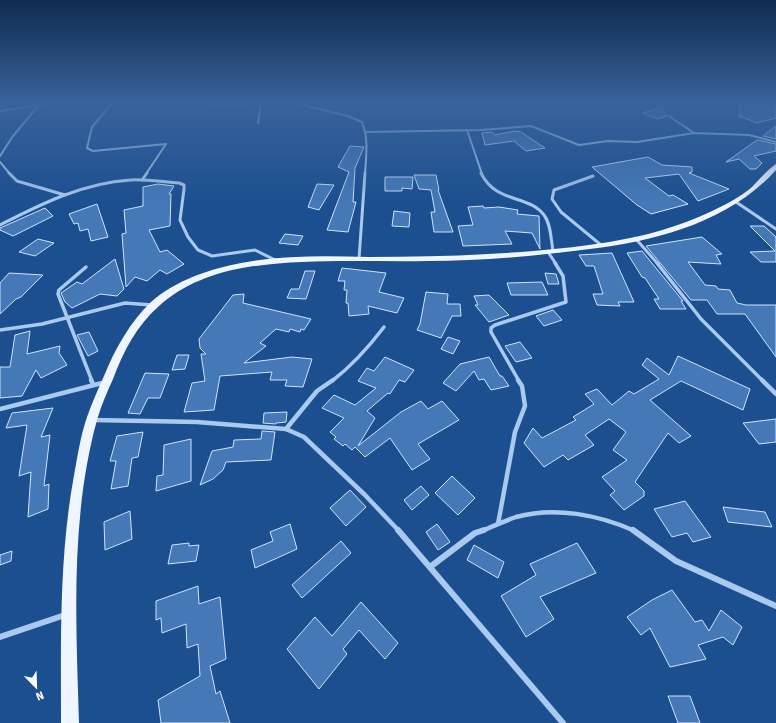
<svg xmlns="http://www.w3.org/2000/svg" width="776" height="723" font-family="'Fira Sans',sans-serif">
	<rect width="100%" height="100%" fill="#1b4f8f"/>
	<g fill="#4478b7" stroke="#cfe3fa">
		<path d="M740,103H776V118L757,123L739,116Z"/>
		<path d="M661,107L667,116L658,119L643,113Z"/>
		<path d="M776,126V139L763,136Z"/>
		<path d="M515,131L521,132L545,148L526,151L514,141L485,145L482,133L492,132L495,135Z"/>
		<path d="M757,140L776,144V151L754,156L762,163L756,169H750L739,159L726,162Z"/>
		<path d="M350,146L364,147L355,168L353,202H356L348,232L327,230L349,172L338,167Z"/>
		<path d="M648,157L662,165L692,167V172L689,173L729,189L698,201L679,174L645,178L669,196L673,195L688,204L651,214L637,205L592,167Z"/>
		<path d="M414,175H436L439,190H438L453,232H434L431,212H435L431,190L419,189Z"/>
		<path d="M385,177H413L412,189L402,188V191H385Z"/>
		<path d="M158,184L174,186L169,194H171L170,226L149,230L160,252L167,250L184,264L167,274L160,270L147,281L135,277L126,287L122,234L126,233L124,210L143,206V187Z"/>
		<path d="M317,184L334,185L319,210L308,207Z"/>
		<path d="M97,204L108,237L91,241L88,229L80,231L78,223L74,224L69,214Z"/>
		<path d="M483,206L484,208L499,207L518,210L517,214L539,216L540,249L532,233L505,231L512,244L463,246L458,226L473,225L468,207Z"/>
		<path d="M45,208L53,216L13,236L0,230V228Z"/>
		<path d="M394,211L410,213L409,227L392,226Z"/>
		<path d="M750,226H764L776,237V262H761L750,252L775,251Z"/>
		<path d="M285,234L303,236L298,245L279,243Z"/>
		<path d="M702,237L722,254L716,255L721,264L688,262L705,285L716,286L718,289L730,290L737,303L746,305H776V357L745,314H717L707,300H691L646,246Z"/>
		<path d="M38,239L54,243L35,256L19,252Z"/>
		<path d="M642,251L683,301H681L686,309H660L654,299H659L645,278L642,277L627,253Z"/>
		<path d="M612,253L634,302H618L620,306L597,305L593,294H603L594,266H586L579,255Z"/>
		<path d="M115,259L124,289L117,296L100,294L72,308L65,302L61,293L77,282L82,284Z"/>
		<path d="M342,268L386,273L379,292L404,298L397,313L368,306L369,314L349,316L348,303H346L347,290H344L345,281H338Z"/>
		<path d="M305,271H315L306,299L287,298L291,289H299Z"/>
		<path d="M9,273L43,275L21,297L16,299L0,314V283Z"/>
		<path d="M545,273L556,274L559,284H548Z"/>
		<path d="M542,282L548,295H511L507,283Z"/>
		<path d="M426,292L448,294L447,304H460L461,316H452L441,338L417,330L420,324Z"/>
		<path d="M244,294L243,303L311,319L304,330L301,329L300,332L290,329L289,332L276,329L260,343L266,346L244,363L292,357L312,359L303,387L285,386L287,380H270L272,372L220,376L214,410L184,412L192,383L205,381L201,354H206L200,348L199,339L233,295Z"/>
		<path d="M489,295L509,315L489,322L475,305H478L474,296Z"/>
		<path d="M553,310L562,320L544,326L536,316Z"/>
		<path d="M30,331L27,354L60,346L59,353L67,365L41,378L36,370L22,396L0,398V367H10L15,335Z"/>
		<path d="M89,332L98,351L88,356L77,335Z"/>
		<path d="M448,337L460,341L453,354L441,349Z"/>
		<path d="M520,342L532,358L516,362L505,346Z"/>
		<path d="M177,355H189L185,369L172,370Z"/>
		<path d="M678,356L750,389L743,410L681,381L650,400L691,436L679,443L668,433L635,482L644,491V496L624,510L610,495L615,491L602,477L627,460L613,450L626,432L609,419L585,435L594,445L568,460L563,455L544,467L524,443L533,428L542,438L576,420L573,417L594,404L585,394L597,389L612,405L629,391L634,394L659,379L642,365L647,358L669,375Z"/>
		<path d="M385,357L414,370L405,382L399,380L390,394L388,393L367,411L375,418L358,446L401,412L421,401L428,409L442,401L459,420L418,444L430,459L412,470L390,438L365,457L355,447L352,450L345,444L343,446L334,439L336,437L330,432L344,418L322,408L334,395L355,405L376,388L358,381L367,368L374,371Z"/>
		<path d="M489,357L500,376H502L509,386L491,390L484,379L479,380L474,371L456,391L443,383L460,364Z"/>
		<path d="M145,373L169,374L160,398H148L140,414L128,413Z"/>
		<path d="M53,408L41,437L50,435L44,486L49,484L48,509L28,517L31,472L19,476L27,425L6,428L12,413Z"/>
		<path d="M287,412L286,422L276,423V424L263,423L264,413Z"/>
		<path d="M776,419V442L759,444L743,423Z"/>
		<path d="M262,431L275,432L271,460L226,462L223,470L213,479L200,485L212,451L233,447L234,440L261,439Z"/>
		<path d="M143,432L138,457L132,458L128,486L111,489L116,461H110L117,436Z"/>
		<path d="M191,439V481L156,491L157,476L163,475L164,445Z"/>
		<path d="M452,476L475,498L458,515L435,493Z"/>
		<path d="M421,486L429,495L412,510L404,500Z"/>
		<path d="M350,490L366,507L346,526L330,508Z"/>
		<path d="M685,501L711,537L693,542L687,533L672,537L654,509Z"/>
		<path d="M723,507L765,512L772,527L728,522Z"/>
		<path d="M130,511L132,539L105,550L104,522Z"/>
		<path d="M290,524L297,549L255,568L251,550L273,541L270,532Z"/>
		<path d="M437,524L450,542L438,550L426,532Z"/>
		<path d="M341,541L351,553L302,598L292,585Z"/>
		<path d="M189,543V546L199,545L196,561L168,564L172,545Z"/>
		<path d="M577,543L596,573L540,597L554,619L526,637L501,596L536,575L530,564Z"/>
		<path d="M474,545L504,562L498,578L467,560Z"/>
		<path d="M12,551L11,561L0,565V555Z"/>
		<path d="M198,586L199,604L220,597L226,659L210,666L216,694L220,691L230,723H161L158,700L200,676L198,644L187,648L186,624L162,633L161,618L156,620V601Z"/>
		<path d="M672,590L695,622L702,620L709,631L721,610L742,627L733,645L723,637L698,645L706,659L670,667L650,628L641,635L627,617L652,600Z"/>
		<path d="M361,602L398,643L385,659L359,630L343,649L347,654L319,689L287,649L315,617L332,636Z"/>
		<path d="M668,696H690L700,723H678Z"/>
	</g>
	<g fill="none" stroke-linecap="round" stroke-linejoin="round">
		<g stroke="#a9c9ee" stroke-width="2">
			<path d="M112,103L92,127L87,148L93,151L166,144"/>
			<path d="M295,103L348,116L362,122C369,139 366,156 365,174"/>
			<path d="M209,104L253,103"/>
			<path d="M0,111L51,103"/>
			<path d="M669,116L694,133"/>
			<path d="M258,123L261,103"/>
			<path d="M467,130L482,174"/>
			<path d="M366,132L481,130L531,126L579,145L608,141L637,142L694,133L749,135L776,142"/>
			<path d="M0,156L13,136L39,105"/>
			<path d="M0,162L10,174"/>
			<path d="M146,174L166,144"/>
		</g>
		<g stroke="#a9c9ee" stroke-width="3">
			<path d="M9,173L17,181L65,195"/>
			<path d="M481,173C496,204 528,194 544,215C551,224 551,240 553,251"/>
			<path d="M593,176L554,190L552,199L561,212L601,245"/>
			<path d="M142,180L147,173"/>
			<path d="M736,202L776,229"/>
			<path d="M0,225C41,204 83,183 130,180C146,179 163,182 179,183L184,185V189L180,220L188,237L198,250L212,256L255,250L277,261"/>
			<path d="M635,238L658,264"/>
			<path d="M548,252L556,264"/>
			<path d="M359,259L365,173"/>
		</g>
		<g stroke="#a9c9ee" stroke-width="3.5">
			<path d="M657,263L701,319L763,381"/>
			<path d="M86,267L59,290L58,294L92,381"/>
			<path d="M0,330L42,324L125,303L152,305"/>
			<path d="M332,381C353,365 368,348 384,327"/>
			<path d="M519,381L491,332V328L495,325L566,302L563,276L555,263"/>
		</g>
		<g stroke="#a9c9ee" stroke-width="4.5">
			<path d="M91,380L93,384"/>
			<path d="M762,380L776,394"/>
			<path d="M0,409L106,382"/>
			<path d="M93,420L197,422L286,429L304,437L365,495L399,531"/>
			<path d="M286,429L317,391L333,380"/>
			<path d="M498,524L515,432L525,406L522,386L518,380"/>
			<path d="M482,531C493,526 505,521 516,517C555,506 599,515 635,531"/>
		</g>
		<g stroke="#a9c9ee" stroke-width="6">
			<path d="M398,530L563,723"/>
			<path d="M633,530L676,561L776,606"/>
			<path d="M430,567L475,533L484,530"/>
			<path d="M0,637L65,615"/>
		</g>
		<path fill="#f0f6ff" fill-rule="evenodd" d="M776,164V170C729,222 657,241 590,249C536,256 481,261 427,261C367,262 307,258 248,267C216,272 183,284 159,306C137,325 123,352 113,379C107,392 101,406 97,420C70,518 76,623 79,723H61C61,642 59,561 73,481C77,460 80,437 87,417C92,403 98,389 104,376C115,349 130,322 151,302C176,280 210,269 241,263C283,255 326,256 368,257C414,257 460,256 506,253C574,248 647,242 710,212C725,205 740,197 752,187C760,179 767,170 776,164Z"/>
	</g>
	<linearGradient id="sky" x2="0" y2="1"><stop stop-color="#0f2b4f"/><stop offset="0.5" stop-color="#39639b"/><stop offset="1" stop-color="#39639b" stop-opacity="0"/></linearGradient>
	<rect width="776" height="204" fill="url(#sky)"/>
	<g transform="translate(36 687) rotate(157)" stroke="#1b4f8f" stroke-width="3" paint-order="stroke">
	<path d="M0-3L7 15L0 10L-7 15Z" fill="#ffffff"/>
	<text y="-6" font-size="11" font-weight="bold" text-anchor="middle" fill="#ffffff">N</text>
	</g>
</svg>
